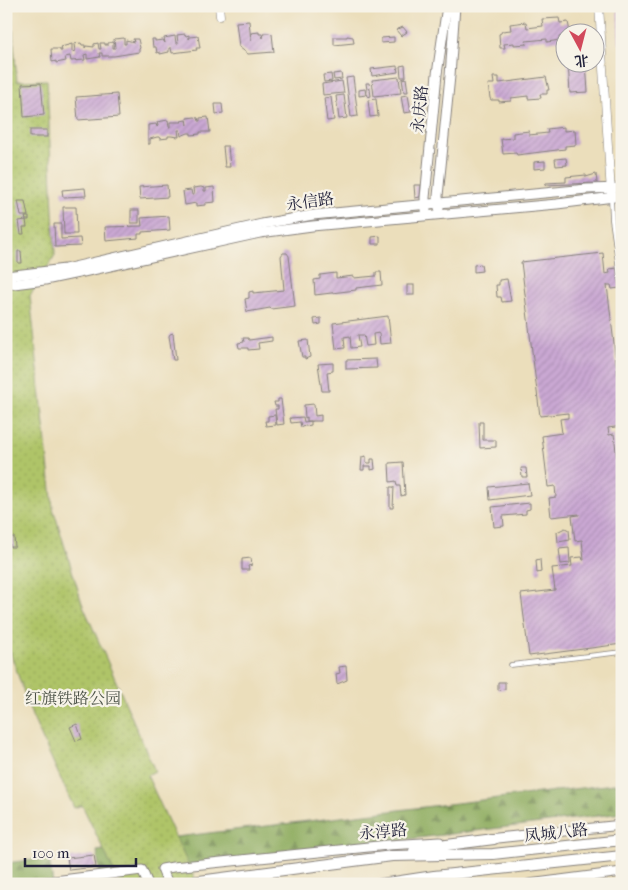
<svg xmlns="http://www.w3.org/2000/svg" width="628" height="890" font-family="'IM FELL French Canon','Noto Serif SC',serif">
	<defs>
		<pattern id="forest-firs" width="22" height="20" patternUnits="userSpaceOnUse" patternTransform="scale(1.25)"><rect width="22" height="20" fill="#8baa5c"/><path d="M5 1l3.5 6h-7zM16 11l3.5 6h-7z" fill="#718a4d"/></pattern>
		<pattern id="park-dots" width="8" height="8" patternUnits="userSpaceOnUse" patternTransform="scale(1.25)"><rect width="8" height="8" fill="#afc468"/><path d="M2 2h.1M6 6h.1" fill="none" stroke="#96a85b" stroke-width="1.8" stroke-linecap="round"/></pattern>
		<pattern id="building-hatch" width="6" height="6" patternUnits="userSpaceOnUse" patternTransform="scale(1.25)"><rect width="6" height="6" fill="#caa8d3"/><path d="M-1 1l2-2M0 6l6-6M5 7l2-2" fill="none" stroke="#ad90b6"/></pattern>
	</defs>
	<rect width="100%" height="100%" fill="#f7f3e8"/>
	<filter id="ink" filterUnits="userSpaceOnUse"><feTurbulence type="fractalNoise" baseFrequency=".02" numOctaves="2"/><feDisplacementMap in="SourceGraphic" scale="10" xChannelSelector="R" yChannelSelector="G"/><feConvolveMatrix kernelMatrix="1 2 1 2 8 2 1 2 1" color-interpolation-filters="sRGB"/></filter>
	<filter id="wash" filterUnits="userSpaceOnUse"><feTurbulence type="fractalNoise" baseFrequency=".0096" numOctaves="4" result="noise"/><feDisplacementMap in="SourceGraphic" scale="20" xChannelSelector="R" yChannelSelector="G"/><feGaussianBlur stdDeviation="1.12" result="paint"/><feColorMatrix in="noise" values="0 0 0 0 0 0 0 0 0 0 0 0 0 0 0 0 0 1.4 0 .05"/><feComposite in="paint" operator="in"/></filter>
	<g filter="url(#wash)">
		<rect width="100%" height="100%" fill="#ebdebb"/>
		<g fill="url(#forest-firs)" stroke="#56664c">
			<path d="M622,783V813L157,870L143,841Z"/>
			<path d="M135,846L147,873L100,877L97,851Z"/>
			<path d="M49,858L53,883L6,884V863Z"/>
		</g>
		<path fill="url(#park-dots)" stroke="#687352" d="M6,6H11L17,81L47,80L55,255L30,296L53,508L82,603L155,771L147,775L197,884H120L82,805L74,808L32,716L6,640Z"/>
		<g id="blocks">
			<g fill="url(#building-hatch)">
				<path d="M617,6H622V44H619Z"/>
				<path d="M559,18L560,23L568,22L570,32H566V36L559,37L560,40L547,42V39L526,41L527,44L514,45V43L504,44L505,48H500L499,34L501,33L502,31L511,30L510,24L526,22L527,28L543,26L542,19Z"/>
				<path d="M249,21L251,41V33L259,32V34H262L263,38L264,33H269L272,34L274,52L248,54L239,47L236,22Z"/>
				<path d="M403,27L407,32L401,36L396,30Z"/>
				<path d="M185,34L186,36L189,35V39L190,37L198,36L200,48H196L197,50L172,53L171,48H169V52L160,54V52L157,53L156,47H153L152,39H155V41L163,40L165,43L164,38L175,36L176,43H178L177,35Z"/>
				<path d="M347,36L353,37L354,43L334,45V37H347Z"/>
				<path d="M394,37V42L381,43V38Z"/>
				<path d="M124,38V44H126V40L134,42L133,39H138L140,48L139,49V52L114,56H102V53H99L100,57L87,59V54L84,55L85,60L71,61L70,56L65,57L66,61L56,63V61L52,62L51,49H60V51H62L61,47L72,44V52L75,51L74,44L81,43L82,45H85V48L86,46L94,47V44L98,43L99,49H101L100,43H105V45H108V43L113,42V48H115L114,39Z"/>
				<path d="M568,62H586L588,92L570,93Z"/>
				<path d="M405,65L406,77H401L400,66Z"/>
				<path d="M397,66L398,72L372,76L371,69Z"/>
				<path d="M341,73L342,79L334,80L333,74Z"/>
				<path d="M331,74L332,81L324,82L323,75Z"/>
				<path d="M353,77L358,116L351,117L346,78Z"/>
				<path d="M399,77L401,93L374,96L372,80Z"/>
				<path d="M493,77H499V83L546,77L549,90H547V94H540L541,98L528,99V96L511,98V101L499,102V100H491L490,98L488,84H494Z"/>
				<path d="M406,78L408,92H404L402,79Z"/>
				<path d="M342,81L344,93L323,95L322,84Z"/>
				<path d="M41,83L44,115L24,117L22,84Z"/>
				<path d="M366,83H369L371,96L368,97Z"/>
				<path d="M365,89L366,95L359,96V90Z"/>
				<path d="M117,94L119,117L78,120L76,97Z"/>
				<path d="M344,95L347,118L339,119L336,96Z"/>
				<path d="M408,95L411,112L404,113L401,96Z"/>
				<path d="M331,97L334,120L327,121L324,98Z"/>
				<path d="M376,99L378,116L370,117L368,100Z"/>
				<path d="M215,104H222L223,113L216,114Z"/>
				<path d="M195,117L198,118L199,121H200V118L208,117L210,132H200V134L191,135V133H188L181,136L180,130H178L179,137L171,136H168V138L160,139L159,137H157L150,139V144H148V125L156,124L157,127L158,126L157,122L168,120L169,127H170V122H182L181,121L186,120L187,125H188L187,118Z"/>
				<path d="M564,127V131L575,130L576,145L565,146V149L517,155L516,153L503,154L501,139L513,138V133L529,131V135L548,133L547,129Z"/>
				<rect x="30" y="130" width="17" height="7"/>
				<path d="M223,146H228L230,167H225Z"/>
				<path d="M566,158L567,165L556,166L555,159Z"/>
				<path d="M545,161V168L534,169V162Z"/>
				<path d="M596,174L597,183L545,185L546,183L566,182V177L586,175V177Z"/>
				<path d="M167,185L168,197L140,199L139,187Z"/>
				<path d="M414,185H421L420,197L415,198Z"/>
				<path d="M201,187L204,188V191H206V188L214,187L215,202L205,203V205L196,206V203L185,205L183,191L191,190L192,195H194L193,188Z"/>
				<path d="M85,188L86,196L63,197L62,190Z"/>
				<path d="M18,201H25L28,216H21Z"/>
				<path d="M63,207H76L77,234H64Z"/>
				<rect x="131" y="210" width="8" height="13"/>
				<path d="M169,216L170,230L142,232V234H138V238L106,241L105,227L142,226L141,218Z"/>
				<path d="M25,217H29V220H26L27,227H23L24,234H21L19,221L26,220Z"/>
				<path d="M54,224H61V239L80,238L81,246L55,247Z"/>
				<path d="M380,236V244H372V237Z"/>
				<path d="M18,251H21L22,263H18Z"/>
				<path d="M283,253H287L289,256L295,306L271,309L270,308L247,312L245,299L249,298V292L253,291V293L284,290L281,256Z"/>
				<path d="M603,253L605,274L610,273L609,269L618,268L620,288L612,289L611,285H607L622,411V426L608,428L609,435L614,434L621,493L616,494L617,501L622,500V508H618L619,515L622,514V644L529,656L521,594L555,590L552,568L572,566L571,558L582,557L583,560H584L582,540L575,541L572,516L579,515V514L551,517L549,498L556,497L555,486L548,487L542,436L562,433L560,419L568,418V413L540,416L521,262Z"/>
				<path d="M481,264L482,271L474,272V265Z"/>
				<path d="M376,272H381L382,285L356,288V290L315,295L314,280L320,279V275L336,273V278L354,276V278L376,276Z"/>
				<path d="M507,279L511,301L502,302L501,297H497L496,285H499V280Z"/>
				<rect x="407" y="285" width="7" height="10"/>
				<path d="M388,316L391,343L380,344L379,333L373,334L374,345L366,346L364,335H358L360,347L351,348L350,336L344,337L345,348L336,349L333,323Z"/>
				<path d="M321,318V324L315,325L314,319Z"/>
				<path d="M173,333L176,360H173L169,336L170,334Z"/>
				<path d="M272,337V341L258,343L259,349L248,350V348H239L238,343L244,342L243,338H248L249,340Z"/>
				<path d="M308,340L310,357L305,359V357H302L299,341Z"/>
				<path d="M376,359L377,368L346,369V360Z"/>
				<path d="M333,363V371L327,372L329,391H322L318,364Z"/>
				<path d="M278,399H281L284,424L277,425L275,409H278V406H275L274,402H278Z"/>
				<path d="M314,404L315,416L321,415V421H307V417L305,418L304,405Z"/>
				<path d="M275,415L276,425L266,426L265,421H268V416Z"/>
				<path d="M303,417L304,422L311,421V425L301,427L300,422L291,423L290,418Z"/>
				<path d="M479,422H483V440H496V447L480,448Z"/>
				<path d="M366,456V463H371V459H374L375,469L371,470V466H364V470H361L362,457Z"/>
				<path d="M403,462L405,495L401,496L400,486H397L396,481L390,482L389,463Z"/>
				<path d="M521,468H526L527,477H522Z"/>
				<path d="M528,483L530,495L490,500L489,487Z"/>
				<path d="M390,487H394L393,508H390Z"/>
				<path d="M530,503V509L526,510V514L503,516L504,526L494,527L492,507Z"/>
				<path d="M565,528L569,530L570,540L558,542L557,532Z"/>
				<path d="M7,537H14L15,547H10V544H8Z"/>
				<path d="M569,548L570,563L561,564L559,549Z"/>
				<path d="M251,558L252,565L248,566L249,570H242V559Z"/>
				<path d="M540,559L541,572L537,573L536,560Z"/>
				<path d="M346,666L347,680L337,684L336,674L340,673L339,667Z"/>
				<path d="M498,682H505V689L498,690Z"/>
				<path d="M77,724L82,739L76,741L70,727Z"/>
				<path d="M94,855L96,867L69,870L67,858Z"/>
			</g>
		</g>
	</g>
	<g filter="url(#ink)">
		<use href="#blocks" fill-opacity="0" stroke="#86807b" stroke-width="1"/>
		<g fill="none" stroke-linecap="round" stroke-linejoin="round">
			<defs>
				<g id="service">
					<path d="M611,197L612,220L622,291"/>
					<path d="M511,665L622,652"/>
				</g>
				<g id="minor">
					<path d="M219,6L220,16"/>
					<path d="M599,6L611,193"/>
				</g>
				<g id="tertiary">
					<path d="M439,208L438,196L450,76L455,6"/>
					<path d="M426,210L425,198L437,74L447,6"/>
					<path d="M6,276L65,269L262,224L313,215L587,189L622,188"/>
					<path d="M6,285L45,280L83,272L260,233L312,226L557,204L622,196"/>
					<path d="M488,839L622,825"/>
					<path d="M30,884L142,870L148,884"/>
					<path d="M168,884L162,869L173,867L388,845L440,842"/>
					<path d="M529,884L622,872"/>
				</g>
				<g id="secondary">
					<path d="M414,851L431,847L494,839"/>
					<path d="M176,884L392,856L493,854L622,840"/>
					<path d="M381,884L434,876L622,856"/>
				</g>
			</defs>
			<use href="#service" stroke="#86807b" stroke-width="5.5"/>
			<use href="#minor" stroke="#86807b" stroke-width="9"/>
			<use href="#tertiary" stroke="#86807b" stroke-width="11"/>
			<use href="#secondary" stroke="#86807b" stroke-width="12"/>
			<use href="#service" stroke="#fff" stroke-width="4"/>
			<use href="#minor" stroke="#fff" stroke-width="8"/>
			<use href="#tertiary" stroke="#fff" stroke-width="9"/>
			<use href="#secondary" stroke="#fff" stroke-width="10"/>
		</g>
	</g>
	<g text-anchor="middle" stroke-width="4.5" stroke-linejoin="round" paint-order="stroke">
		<g font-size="16" fill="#22223b" stroke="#f7f3e8">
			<text transform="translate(419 109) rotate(-84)" y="6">永庆路</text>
			<text transform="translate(310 201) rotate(-8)" y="6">永信路</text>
			<text transform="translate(383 831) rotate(-5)" y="6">永淳路</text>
			<text transform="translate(556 832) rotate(-6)" y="6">凤城八路</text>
		</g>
		<g font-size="16" fill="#4c5348" stroke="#f7f3e8">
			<text x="73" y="704">红旗铁路公园</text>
		</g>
	</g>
	<rect width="628" height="890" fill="none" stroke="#f7f3e8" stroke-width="25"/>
	<g transform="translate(580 48) rotate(173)"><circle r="24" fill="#f7f3e8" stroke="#a29fa3"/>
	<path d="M0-4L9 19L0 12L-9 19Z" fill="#d1495b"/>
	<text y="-8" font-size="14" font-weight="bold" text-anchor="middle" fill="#22223b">北</text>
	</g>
	<path d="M25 858v8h111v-8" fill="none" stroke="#22223b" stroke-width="2.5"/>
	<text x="32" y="858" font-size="15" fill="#22223b" stroke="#f7f3e8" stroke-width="4" paint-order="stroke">100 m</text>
</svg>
